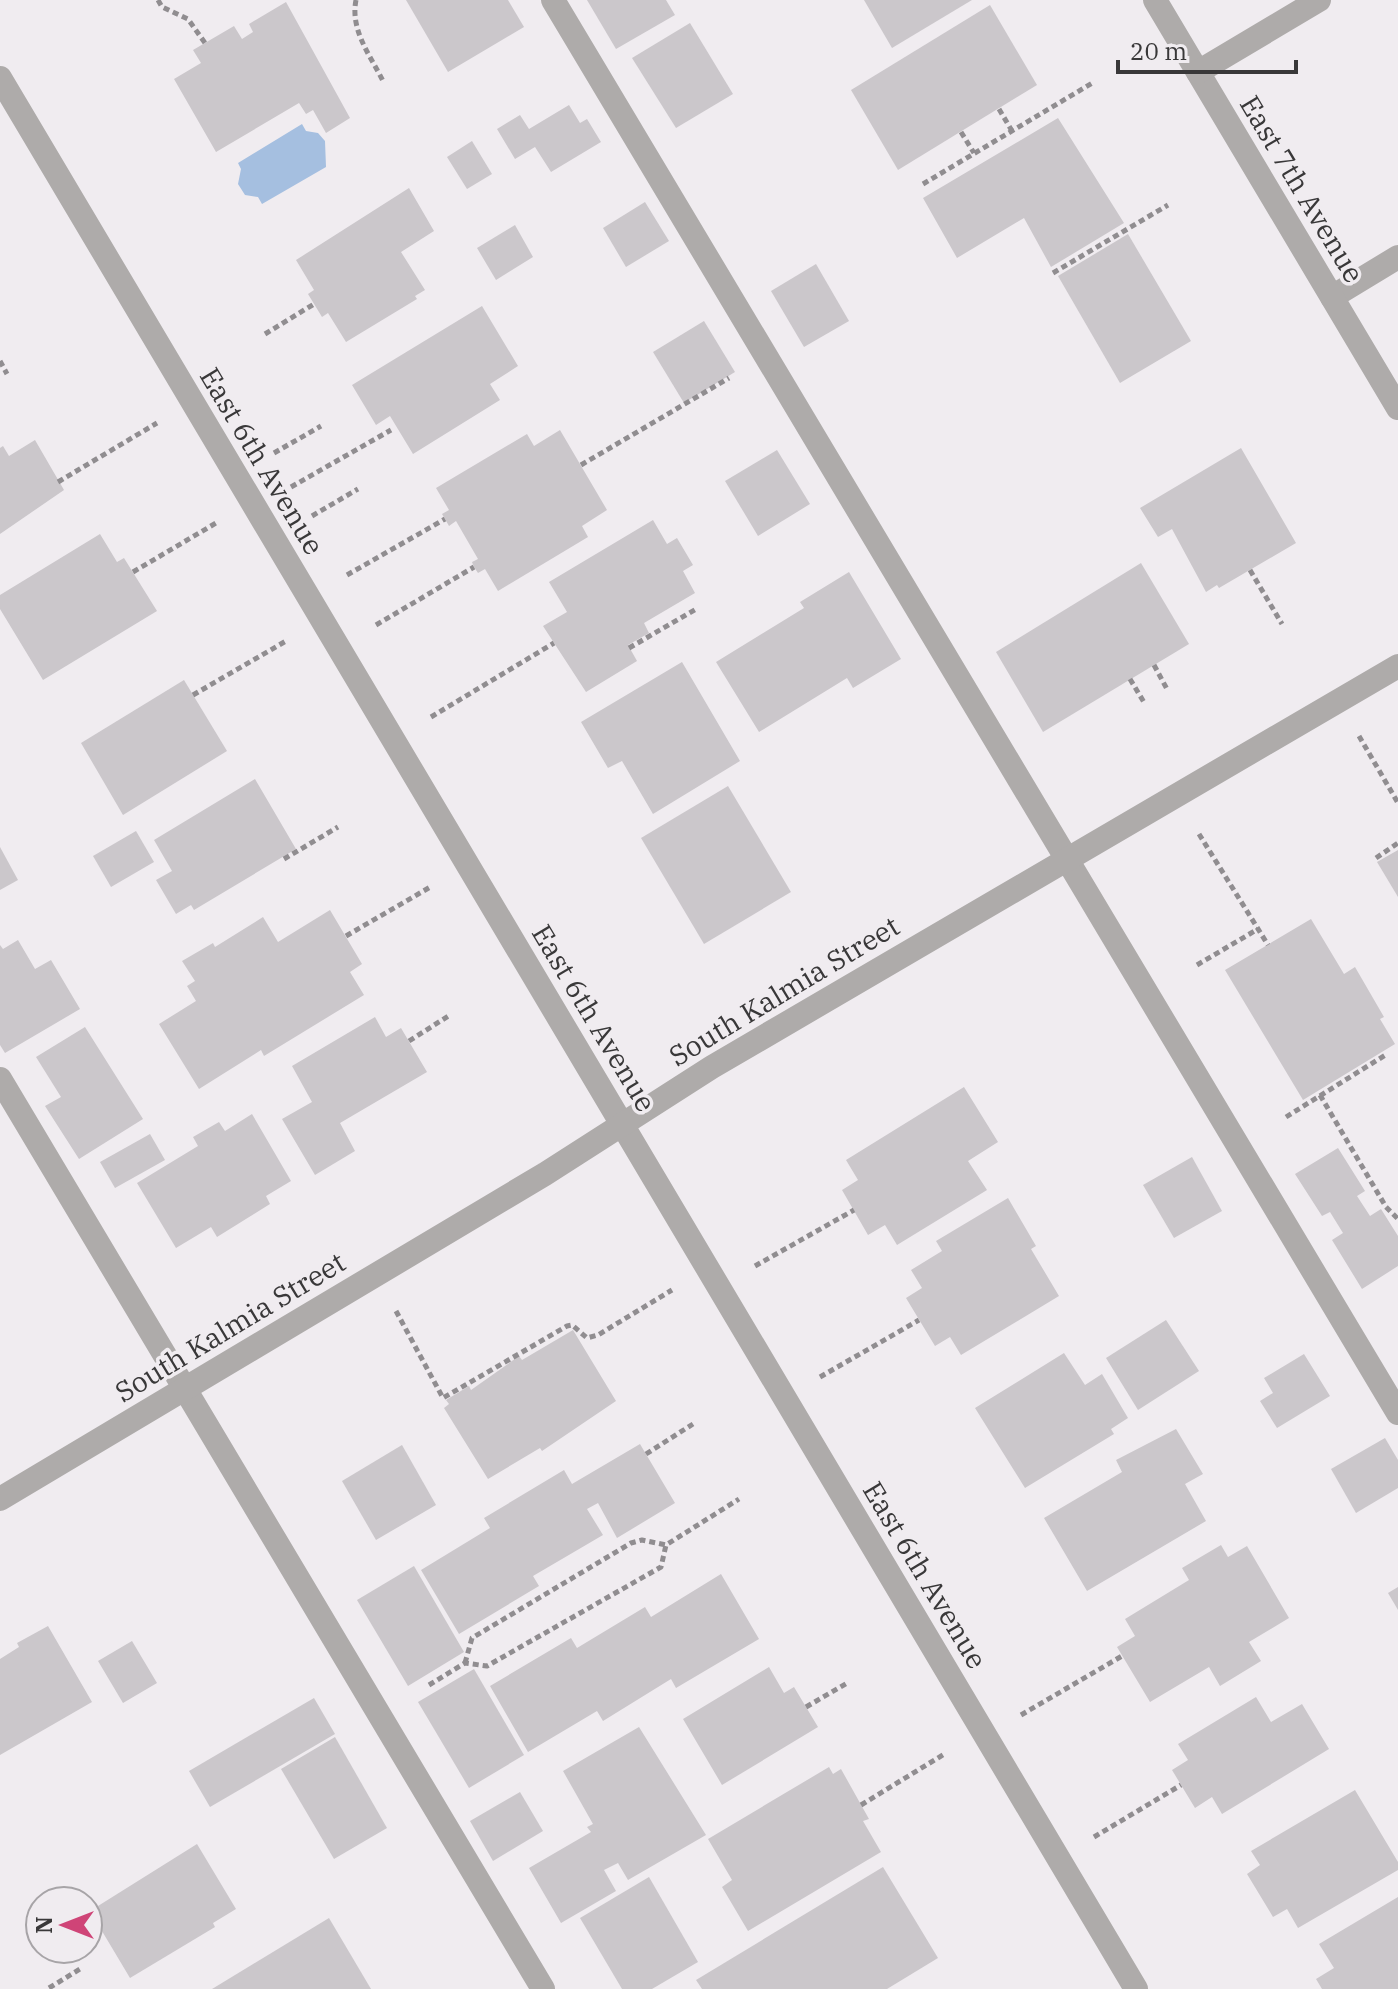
<svg xmlns="http://www.w3.org/2000/svg" width="1398" height="1989" font-family="'IBM Plex Serif',serif">
	<rect width="100%" height="100%" fill="#f0ecf0"/>
	<path fill="#a5bfe0" d="M302,124L306,131L318,133L325,141L326,167L262,204L258,197L245,195L238,184L241,169L238,163Z"/>
	<g fill="#cbc7cb">
		<path d="M406,0H508L524,27L448,72Z"/>
		<path d="M587,0H666L675,15L616,49Z"/>
		<path d="M864,0H972L892,48Z"/>
		<path d="M286,2L350,118L326,133L313,110L306,114L299,103L216,152L174,79L201,63L193,50L234,26L242,39L253,32L249,24Z"/>
		<path d="M990,5L1037,85L898,170L851,90Z"/>
		<path d="M690,23L733,94L676,128L632,58Z"/>
		<path d="M569,105L580,123L587,119L601,142L551,172L535,147L515,159L497,129L520,115L529,129Z"/>
		<path d="M1058,118L1124,223L1051,267L1024,218L957,258L923,198Z"/>
		<path d="M472,141L492,174L467,189L447,157Z"/>
		<path d="M409,188L434,231L401,252L425,290L415,296L417,299L346,342L328,313L322,317L308,294L314,290L296,260Z"/>
		<path d="M645,202L669,241L626,267L603,228Z"/>
		<path d="M515,225L533,257L496,280L477,248Z"/>
		<path d="M1128,234L1191,341L1120,383L1058,276Z"/>
		<path d="M816,264L849,321L804,347L771,291Z"/>
		<path d="M482,306L518,366L490,384L500,400L413,454L390,416L376,425L352,385Z"/>
		<path d="M704,321L735,372L684,403L653,352Z"/>
		<path d="M560,430L607,510L582,526L588,537L498,591L485,569L478,573L474,567L472,562L478,559L456,521L449,526L445,519L442,514L449,510L436,488L527,434L534,446Z"/>
		<path d="M35,440L64,490L0,534V448L3,446L9,456Z"/>
		<path d="M1241,448L1296,543L1219,588L1217,585L1206,592L1172,529L1158,537L1140,508Z"/>
		<path d="M777,450L810,504L758,536L725,481Z"/>
		<path d="M653,520L667,544L677,538L693,565L683,571L695,593L644,623L649,633L628,645L637,661L586,692L543,626L567,612L549,582Z"/>
		<path d="M100,534L117,562L124,558L157,611L43,680L0,609V595Z"/>
		<path d="M1141,563L1189,644L1043,732L996,652Z"/>
		<path d="M849,572L901,659L853,688L847,678L759,732L716,662L804,608L800,602Z"/>
		<path d="M682,662L740,761L653,814L622,761L608,768L581,722Z"/>
		<path d="M184,680L227,751L123,815L81,743Z"/>
		<path d="M255,779L296,849L194,910L191,905L176,914L156,880L172,871L154,840Z"/>
		<path d="M728,786L791,892L704,944L641,838Z"/>
		<path d="M136,831L154,862L111,887L93,856Z"/>
		<path d="M0,847L18,880L0,890Z"/>
		<path d="M1398,850V897L1377,862Z"/>
		<path d="M330,910L362,964L350,972L364,995L264,1056L261,1050L199,1089L159,1024L196,1001L187,986L195,981L182,961L213,943L215,947L263,917L278,942Z"/>
		<path d="M1311,919L1344,974L1355,967L1384,1017L1380,1019L1395,1044L1303,1100L1225,970Z"/>
		<path d="M18,940L35,969L51,960L80,1009L5,1053L0,1045V945L3,949Z"/>
		<path d="M375,1017L386,1037L401,1028L427,1072L340,1123L355,1151L315,1175L282,1119L312,1102L292,1066Z"/>
		<path d="M85,1027L143,1119L79,1159L45,1106L61,1097L36,1057Z"/>
		<path d="M964,1087L998,1142L968,1161L987,1190L897,1245L885,1225L868,1235L842,1190L858,1180L846,1160Z"/>
		<path d="M252,1114L291,1181L266,1196L270,1204L217,1237L211,1227L176,1248L137,1183L198,1146L193,1137L219,1122L225,1131Z"/>
		<path d="M150,1134L165,1160L115,1188L100,1162Z"/>
		<path d="M1338,1148L1365,1191L1357,1196L1370,1216L1381,1209L1398,1236V1266L1362,1289L1332,1240L1343,1233L1330,1212L1322,1216L1295,1174Z"/>
		<path d="M1192,1157L1222,1211L1174,1238L1143,1185Z"/>
		<path d="M1008,1198L1036,1246L1031,1249L1059,1296L961,1355L950,1337L935,1346L906,1298L922,1288L911,1270L942,1251L936,1241Z"/>
		<path d="M1166,1320L1199,1371L1138,1410L1106,1358Z"/>
		<path d="M573,1330L616,1401L542,1451L540,1448L488,1479L444,1408L449,1404L446,1400L469,1386L471,1390L519,1356L522,1360Z"/>
		<path d="M1064,1353L1085,1385L1102,1374L1128,1418L1111,1429L1114,1434L1025,1488L975,1408Z"/>
		<path d="M1304,1354L1330,1396L1277,1428L1260,1401L1273,1393L1264,1378Z"/>
		<path d="M1176,1429L1203,1474L1185,1484L1206,1521L1087,1591L1044,1518L1122,1472L1116,1460Z"/>
		<path d="M1385,1438L1398,1460V1488L1356,1513L1331,1469Z"/>
		<path d="M640,1444L675,1503L617,1538L598,1503L587,1509L603,1535L533,1576L539,1586L459,1634L421,1570L490,1528L484,1518L564,1470L572,1484Z"/>
		<path d="M402,1445L436,1505L376,1540L342,1481Z"/>
		<path d="M1221,1545L1228,1557L1247,1546L1289,1618L1249,1642L1261,1661L1220,1686L1209,1667L1150,1702L1117,1647L1135,1636L1125,1619L1189,1580L1182,1568Z"/>
		<path d="M414,1566L464,1652L408,1686L357,1600Z"/>
		<path d="M721,1574L759,1639L676,1688L671,1679L603,1721L597,1711L528,1752L490,1686L571,1638L577,1648L645,1607L651,1617Z"/>
		<path d="M1398,1587V1610L1388,1593Z"/>
		<path d="M48,1626L92,1702L0,1755V1659L19,1647L17,1643Z"/>
		<path d="M132,1641L157,1683L123,1703L98,1661Z"/>
		<path d="M769,1667L784,1693L794,1687L818,1727L722,1785L683,1719Z"/>
		<path d="M474,1669L524,1755L469,1788L418,1702Z"/>
		<path d="M1256,1697L1271,1722L1302,1704L1329,1749L1222,1814L1212,1797L1195,1808L1172,1770L1188,1760L1178,1744Z"/>
		<path d="M314,1698L335,1734L210,1807L189,1771Z"/>
		<path d="M639,1727L706,1835L628,1880L618,1863L604,1870L616,1891L561,1923L529,1868L591,1832L587,1827L593,1824L563,1771Z"/>
		<path d="M335,1737L387,1828L334,1859L281,1769Z"/>
		<path d="M829,1767L833,1774L841,1769L869,1819L863,1821L881,1852L748,1931L722,1887L732,1880L708,1839Z"/>
		<path d="M1355,1790L1398,1862V1870L1298,1928L1287,1909L1273,1917L1247,1874L1260,1865L1251,1851Z"/>
		<path d="M520,1792L543,1831L493,1861L470,1821Z"/>
		<path d="M197,1844L236,1909L213,1923L215,1927L130,1978L90,1911Z"/>
		<path d="M883,1867L938,1958L887,1989H702L696,1980Z"/>
		<path d="M649,1877L698,1962L652,1989H622L580,1918Z"/>
		<path d="M1398,1897V1989H1322L1316,1979L1334,1968L1319,1944Z"/>
		<path d="M329,1918L371,1989H212Z"/>
	</g>
	<g fill="none" stroke-linecap="round" stroke-linejoin="round">
		<g stroke="#908d90" stroke-width="5" stroke-dasharray="6 4" stroke-linecap="butt">
			<path d="M158,0L162,7L188,19L205,43"/>
			<path d="M356,0C350,30 370,55 383,81"/>
			<path d="M999,109L1012,131"/>
			<path d="M961,132L974,153"/>
			<path d="M923,184L1094,82"/>
			<path d="M1053,273L1168,205"/>
			<path d="M265,334L314,304"/>
			<path d="M0,361L7,374"/>
			<path d="M274,453L321,426"/>
			<path d="M581,465L729,378"/>
			<path d="M58,482L157,423"/>
			<path d="M291,487L391,430"/>
			<path d="M312,516L358,489"/>
			<path d="M1250,570L1282,624"/>
			<path d="M133,572L216,523"/>
			<path d="M347,575L445,519"/>
			<path d="M376,625L474,567"/>
			<path d="M629,648L698,608"/>
			<path d="M1154,665L1168,691"/>
			<path d="M1130,679L1145,704"/>
			<path d="M193,695L286,641"/>
			<path d="M431,717L554,643"/>
			<path d="M1359,736L1398,803"/>
			<path d="M1199,834L1268,945"/>
			<path d="M1376,858L1398,843"/>
			<path d="M284,859L338,827"/>
			<path d="M346,936L432,886"/>
			<path d="M1197,965L1258,929"/>
			<path d="M409,1041L450,1015"/>
			<path d="M1320,1095L1386,1207L1398,1219"/>
			<path d="M1286,1117L1387,1054"/>
			<path d="M755,1266L854,1210"/>
			<path d="M396,1311L443,1398L567,1326L572,1325L587,1338L598,1335L672,1290"/>
			<path d="M820,1377L919,1320"/>
			<path d="M646,1454L693,1424"/>
			<path d="M465,1663L472,1638L631,1543L642,1540L666,1545L739,1499"/>
			<path d="M429,1685L465,1663L487,1666L661,1567L666,1545"/>
			<path d="M806,1707L849,1682"/>
			<path d="M1021,1715L1122,1656"/>
			<path d="M861,1805L946,1753"/>
			<path d="M1094,1837L1181,1785"/>
			<path d="M49,1988L80,1969"/>
		</g>
		<g stroke="#aeabaa" stroke-width="24">
			<path d="M553,0L1398,1413"/>
			<path d="M1332,297L1398,257"/>
			<path d="M0,1079L543,1989"/>
		</g>
		<g stroke="#aeabaa" stroke-width="24">
			<path d="M1155,0L1398,408"/>
			<path d="M1198,72L1319,0"/>
			<path d="M0,78L1136,1989"/>
			<path d="M0,1499L545,1174L712,1067L1398,666"/>
		</g>
	</g>
	<g text-anchor="middle" stroke-width="7" stroke-linejoin="round" paint-order="stroke">
		<g font-size="28" fill="#393839" stroke="#f0ecf0">
			<text transform="translate(1302 189) rotate(59)" y="10">East 7th Avenue</text>
			<text transform="translate(262 461) rotate(59)" y="10">East 6th Avenue</text>
			<text transform="translate(784 991) rotate(-31)" y="10">South Kalmia Street</text>
			<text transform="translate(594 1018) rotate(59)" y="10">East 6th Avenue</text>
			<text transform="translate(230 1327) rotate(-31)" y="10">South Kalmia Street</text>
			<text transform="translate(925 1575) rotate(59)" y="10">East 6th Avenue</text>
		</g>
	</g>
	<g transform="translate(64 1925) rotate(270)"><circle r="38" fill="#f0ecf0" stroke="#a7a4a7" stroke-width="2"/>
	<path d="M0-6L14 30L0 20L-14 30Z" fill="#cf4477"/>
	<text y="-12" font-size="22" font-weight="bold" text-anchor="middle" fill="#393839">N</text>
	</g>
	<path d="M1118 60v12h178v-12" fill="none" stroke="#393839" stroke-width="4"/>
	<text x="1130" y="60" font-size="24" fill="#393839" stroke="#f0ecf0" stroke-width="6" paint-order="stroke">20 m</text>
</svg>
